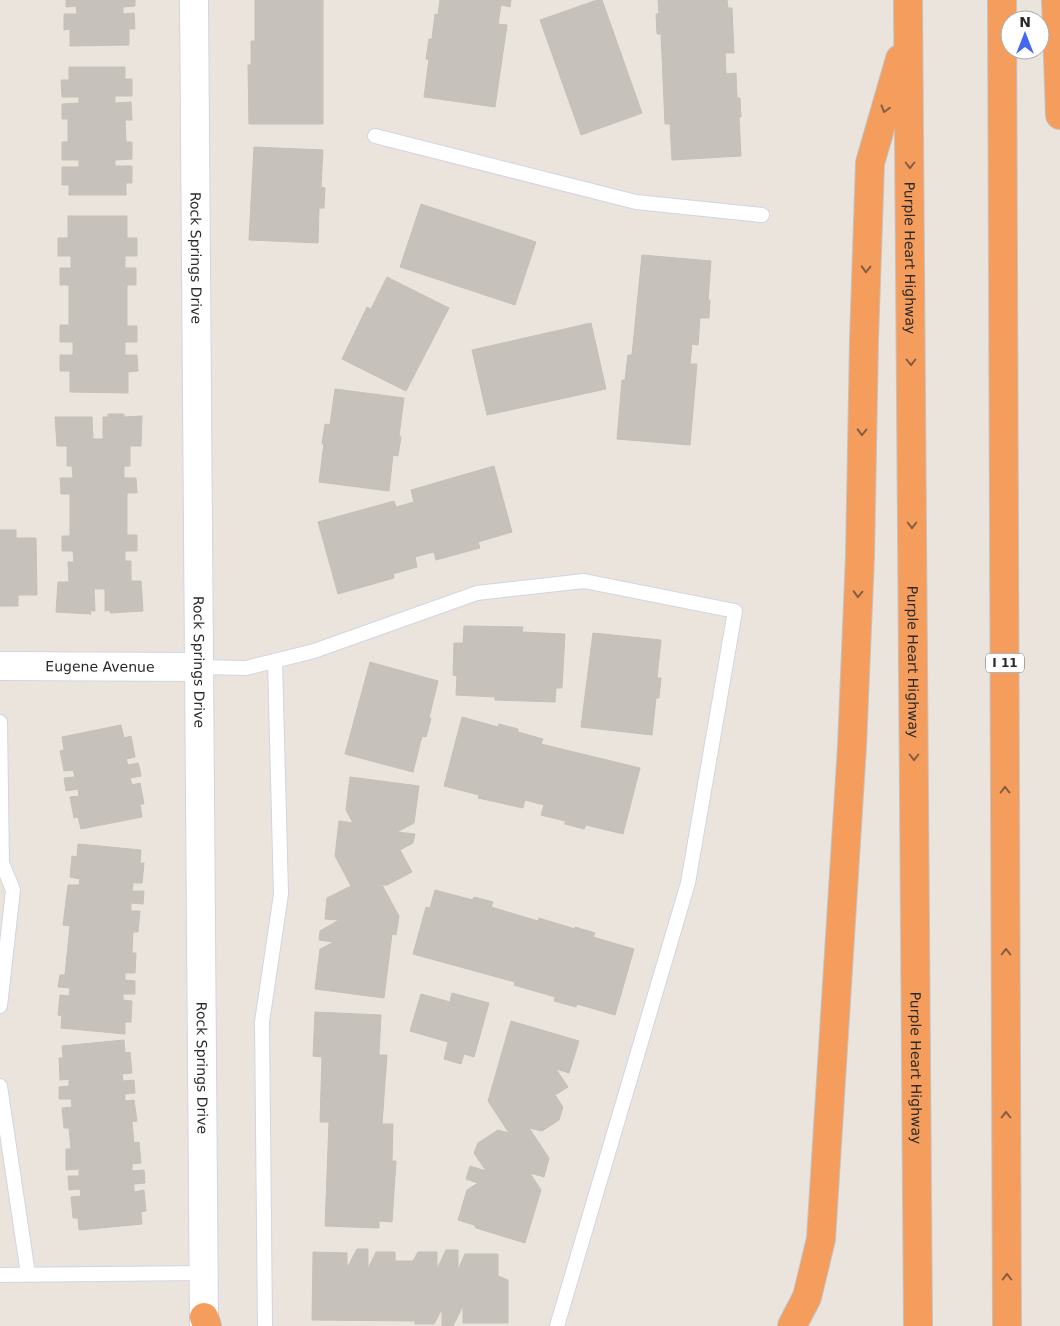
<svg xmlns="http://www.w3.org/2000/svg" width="1060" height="1326" font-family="'DejaVu Sans',sans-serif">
	<rect width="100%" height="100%" fill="#ebe4dc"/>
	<g fill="#c6c1bb" stroke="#c6c0b6">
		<path d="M66,0H135V6L123,7V14L134,13L135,29H129V45L70,46V29L64,30V14H77L76,6L66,7Z"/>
		<path d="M255,0H323V124H249L248,65H251V41H255Z"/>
		<path d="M440,0H511L510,7L501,5L498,24L507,25L495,107L424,97L429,59H426L429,39H432L435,14L438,15Z"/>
		<path d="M597,0H602L642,113L581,135L540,20Z"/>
		<path d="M658,0H727L728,8H732L734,53H725L726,74L736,73L737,98H740L741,117H739L741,156L672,160L670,124H665L661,34H657L656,14H659Z"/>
		<path d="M69,67H125V79H132V96H115V103L131,102L132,120H125L126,142H132V159L115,160V166H132V183H126V195H69V185H62V167H79V160H62V142H68V119H62V104L79,103V97H62L61,80H69Z"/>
		<path d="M254,147L323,150L321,187L325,188L324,208H319L318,243L249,240Z"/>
		<path d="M421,204L536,242L515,305L400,267Z"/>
		<path d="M68,216H127V238H137V256H125V268H136V285H127V326H137V342H125V355H137L138,371L128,372V393L70,392V371H60V355H73V342H60V325H69V285H60V268H71V256H58V238H68Z"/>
		<path d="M642,255L711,261L708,300H710L709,318H700L698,345L692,344L690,364H697L690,445L617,439L622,380H625L628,355H632Z"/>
		<path d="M387,277L449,308L406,391L342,359L367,307L371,309Z"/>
		<path d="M591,323L606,389L487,415L472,350Z"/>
		<path d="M335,389L404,398L399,436L401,437L398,456L393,455L389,491L319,482L324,444H322L325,424L330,425Z"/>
		<path d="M108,414H124V417L142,416L141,446H130V466H124V478H136L137,493H127V535H137V551H125V561H131V581H141L143,611L110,613V610L105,611V589H94L95,611H90L91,614L56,612L58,582H69L68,562H74L73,551H62V536H70V494H61L60,478H73L72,466H67V446H57L55,417H92L93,439H103V417H108Z"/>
		<path d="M494,466L512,532L478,542L480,548L436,560L434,552L415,557L417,567L393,574L394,578L338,594L318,522L394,501L396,507L414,502L411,490Z"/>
		<path d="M0,530H16V538H36L37,595H18V606H0Z"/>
		<path d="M464,626L523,627L522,632L565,634L562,688H556L555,702L495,700V697L456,695L457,676L453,675L454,643H463Z"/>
		<path d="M593,633L661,640L657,678H661L659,698H656L652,735L581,727Z"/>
		<path d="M370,662L438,681L429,718H431L426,737L422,736L413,772L345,754Z"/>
		<path d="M462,717L498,727L499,724L518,729V732L543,739L541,744L640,768L623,834L586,825L584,829L565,824V821L541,815L544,805L525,800L523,808L478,798L479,795L444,786Z"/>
		<path d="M121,725L124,738L131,736L135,757L126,759L128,765L138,763L140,770L141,776L130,778L132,785L140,783L144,804H140L142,817L81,829L78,817L74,818L70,797L79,796L78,789L66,791L64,778L75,777L73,770L64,771L60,751L64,750L62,737Z"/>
		<path d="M350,777L419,786L414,823L397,832L415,834L413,843L400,850L412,872L387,885H382L399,916L396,935L392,934L384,998L315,989L320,949L334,942L319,940L320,931L339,920L325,919L327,898L351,886L335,856L339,821L353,823L346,810Z"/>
		<path d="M78,844L141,850L140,863H144L142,883H133L132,891H144L143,904L131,903V911H140L138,932H133L132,953H136L135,973H125V980L135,981V994H123V1000L132,1001L131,1022H125V1034L61,1028L62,1016L58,1015L60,995L69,996L70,988L58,987L60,975H65L70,926L63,925L68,885H79L80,879L70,877L72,856L77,857Z"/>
		<path d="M435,890L473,900L474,897L493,902L491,907L538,921L539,918L575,929V927L595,933L593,937L634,949L615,1015L577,1004L576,1007L554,1001L555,997L514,985L515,982L413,954L426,907L430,908Z"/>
		<path d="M452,993L489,1003L474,1057L464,1054L461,1064L444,1059L448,1042L410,1031L421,994L450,1002Z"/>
		<path d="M315,1012L381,1015L379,1055H387L382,1124H393L392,1161H396L392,1222L379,1221V1228L325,1226L329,1122H320L322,1057L313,1056Z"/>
		<path d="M511,1021L579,1041L569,1073L556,1069L568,1087L555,1095L563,1107L559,1120L542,1131L529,1128L549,1158L544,1177L530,1173L541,1190L525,1243L476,1228L474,1225L458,1220L467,1190L478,1183L466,1179L470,1166L486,1171L474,1153L478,1143L498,1130L509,1133L488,1101Z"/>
		<path d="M124,1040L125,1053L130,1052L132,1073L122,1074L123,1081L134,1080L135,1093L125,1094V1101L134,1100L137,1121L132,1122L134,1143L139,1142L141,1163L132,1164V1171L144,1170L145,1183L134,1184V1192L144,1190L146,1211L141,1212L142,1224L79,1230L78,1218H73L71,1197L81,1196L80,1189L69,1190L68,1176H79V1169L66,1170V1149H71L69,1128H64L62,1108L72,1107L71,1099H59V1087L69,1086V1079L60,1080L59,1058H63L62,1046Z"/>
		<path d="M357,1249H368V1269L376,1252H395V1261H413L418,1252H437V1269L446,1250H458V1270L465,1254H498V1276L508,1280V1323H463V1306L453,1326H442V1309L434,1324H415V1321L312,1320L313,1252L347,1253V1268Z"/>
	</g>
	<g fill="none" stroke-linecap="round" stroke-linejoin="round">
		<defs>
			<g id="lane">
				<path d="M375,136L636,202L762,215"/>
				<path d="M199,667L246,668L314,651L477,593L584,581L735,611L688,883L557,1326"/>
				<path d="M0,722L2,863L0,862"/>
				<path d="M0,1006L13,890L2,863"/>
				<path d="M0,1086L28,1274"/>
				<path d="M0,1275L204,1273"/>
				<path d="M265,1326L262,1022L281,894L275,661"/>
			</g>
			<g id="secondary">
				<path id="s1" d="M194,0L204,1326"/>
				<path id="s2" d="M0,666L199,667"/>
			</g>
			<g id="highway">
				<path id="s3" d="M908,0L918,1326"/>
				<path d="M1002,0L1007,1326"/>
				<path d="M1056,0L1060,115"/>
				<path d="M204,1317L207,1326"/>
				<path d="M792,1326L807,1297L821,1239L852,746L860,556L864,340L870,163L900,59"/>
			</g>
		</defs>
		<use href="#lane" stroke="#d1d5e1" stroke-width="16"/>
		<use href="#secondary" stroke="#d1d5e1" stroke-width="30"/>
		<use href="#highway" stroke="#c3c3c3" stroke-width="30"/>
		<use href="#lane" stroke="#fff" stroke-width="14"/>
		<use href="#secondary" stroke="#fff" stroke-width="28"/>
		<use href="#highway" stroke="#f59d5d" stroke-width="28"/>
	</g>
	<defs><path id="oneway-chevron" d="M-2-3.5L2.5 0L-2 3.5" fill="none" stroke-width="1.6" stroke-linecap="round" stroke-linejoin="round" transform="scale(1.25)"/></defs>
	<g stroke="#855d40">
		<use href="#oneway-chevron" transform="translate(885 109) rotate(106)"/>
		<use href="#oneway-chevron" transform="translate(910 165) rotate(90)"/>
		<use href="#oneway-chevron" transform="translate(866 269) rotate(92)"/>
		<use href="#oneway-chevron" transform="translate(911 362) rotate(90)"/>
		<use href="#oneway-chevron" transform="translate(862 432) rotate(91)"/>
		<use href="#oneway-chevron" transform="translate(912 525) rotate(90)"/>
		<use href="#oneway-chevron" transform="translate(858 594) rotate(92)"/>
		<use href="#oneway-chevron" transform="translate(914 757) rotate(90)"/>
		<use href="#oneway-chevron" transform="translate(1005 790) rotate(-90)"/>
		<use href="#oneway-chevron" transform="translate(1006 952) rotate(-90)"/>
		<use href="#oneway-chevron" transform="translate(1006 1115) rotate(-90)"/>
		<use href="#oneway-chevron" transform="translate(1007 1277) rotate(-90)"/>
	</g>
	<g text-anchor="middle" stroke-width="4" stroke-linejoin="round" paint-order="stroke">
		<rect fill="#fff" stroke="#696969" stroke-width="1" x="986" y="653.5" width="38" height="19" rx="4"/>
		<g font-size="12" font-weight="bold" fill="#292929">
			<text x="1005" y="667">I 11</text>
		</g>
		<g font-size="14" fill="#292929" stroke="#fff">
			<text dy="5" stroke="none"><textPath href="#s1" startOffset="258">Rock Springs Drive</textPath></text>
			<text dy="5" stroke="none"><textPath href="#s3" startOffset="258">Purple Heart Highway</textPath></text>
			<text dy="5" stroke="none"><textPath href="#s1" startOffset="662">Rock Springs Drive</textPath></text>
			<text dy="5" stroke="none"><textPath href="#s3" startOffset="662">Purple Heart Highway</textPath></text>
			<text dy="5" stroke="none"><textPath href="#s2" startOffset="100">Eugene Avenue</textPath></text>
			<text dy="5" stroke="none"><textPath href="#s1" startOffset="1068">Rock Springs Drive</textPath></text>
			<text dy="5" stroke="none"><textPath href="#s3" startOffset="1068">Purple Heart Highway</textPath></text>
		</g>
	</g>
	<g transform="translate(1025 35)"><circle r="24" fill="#ffffff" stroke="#a9a9a9"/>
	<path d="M0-4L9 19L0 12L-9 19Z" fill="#4567ef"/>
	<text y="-8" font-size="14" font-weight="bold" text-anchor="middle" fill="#292929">N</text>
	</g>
</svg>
